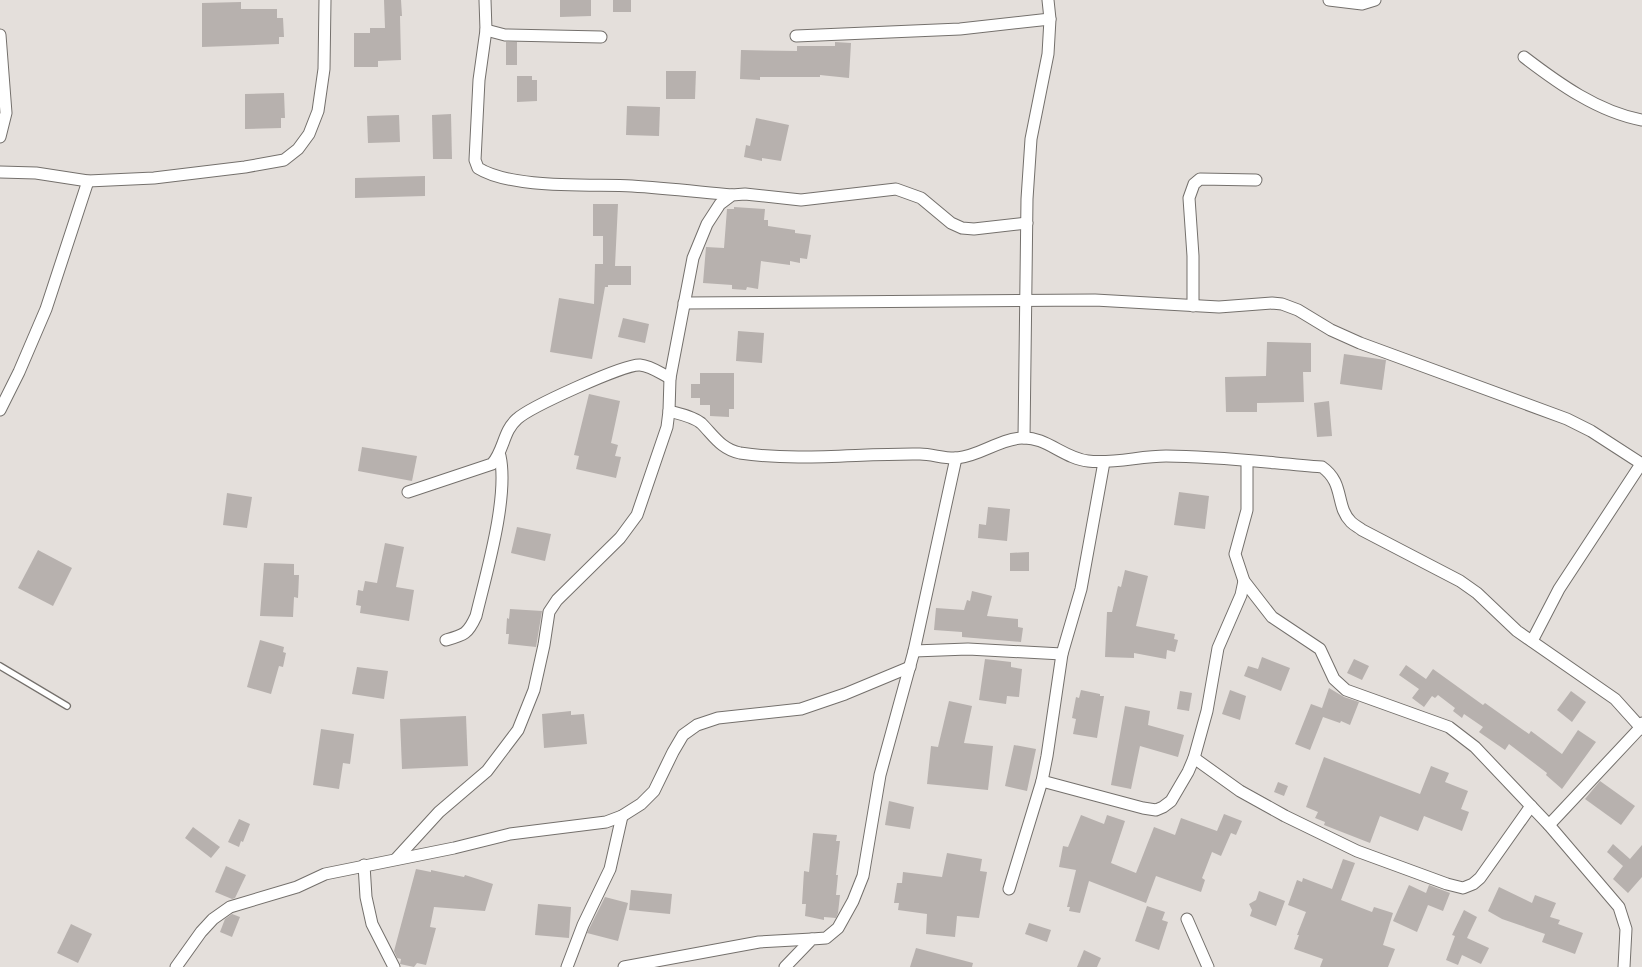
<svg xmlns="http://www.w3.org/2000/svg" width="1642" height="967" font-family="Bitter,serif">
	<rect width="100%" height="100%" fill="#e4dfdb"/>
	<g fill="#b7b1ae">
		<path d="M384,0H401L402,16H400L401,60L378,61V67H354V33H370V28H385Z"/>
		<path d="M560,0H591V16L560,17Z"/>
		<rect x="613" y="0" width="18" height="12"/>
		<path d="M241,2V9H277V18H283L284,37H279V44L202,47V3Z"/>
		<rect x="506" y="42" width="11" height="23"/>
		<path d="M835,42L851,43L849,78L820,75V77H760V80L740,79L741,50L797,51V46H835Z"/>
		<path d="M666,71H696L695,99H666Z"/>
		<path d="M517,76H532V80H537V101L517,102Z"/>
		<path d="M284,93L285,118H281V128L245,129V94Z"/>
		<path d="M627,106L660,107L659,136L626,135Z"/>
		<path d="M451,114L452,159H433L432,115Z"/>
		<path d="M399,115L400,142L368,143L367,116Z"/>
		<path d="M756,118L789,125L781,161L762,158V161L744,157L746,145L750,146Z"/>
		<path d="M425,176V196L355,198V178Z"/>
		<path d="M593,204H618L615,266H631V285H608V287H605L592,359L550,352L559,298L594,304L595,264H603V236H593Z"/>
		<path d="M734,207L765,209L764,220H768V226L795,230V233L811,235L807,259L800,258V263L790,261V265L761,261L758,289L747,287L746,290L732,289V285L703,283L706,247L724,248L727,209H734Z"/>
		<path d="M623,318L649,324L645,343L618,337Z"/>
		<path d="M738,331L764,333L762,363L736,361Z"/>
		<path d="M1267,342L1311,343V372H1303L1304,402L1257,403V412H1226L1225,377L1266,376Z"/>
		<path d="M1344,354L1386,360L1382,390L1340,384Z"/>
		<path d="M700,373H734V409H729V417L710,416V405H700V398H691V384H700Z"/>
		<path d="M589,394L620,401L611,443L618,445L615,456L621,457L616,478L576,469L579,456L574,455Z"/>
		<path d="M1329,401L1332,436L1317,437L1314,403Z"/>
		<path d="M362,447L417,456L412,481L358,471Z"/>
		<path d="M1179,492L1209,496L1205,529L1174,525Z"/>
		<path d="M227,493L252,497L247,528L223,525Z"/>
		<path d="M988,507L1010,509L1007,541L978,538L979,524L986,525Z"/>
		<path d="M517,527L551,534L545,561L511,553Z"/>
		<path d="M385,543L404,547L396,587L414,590L409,621L360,613L361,606L356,605L358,590L363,591L365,581L377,583Z"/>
		<path d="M38,550L72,568L53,606L18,588Z"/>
		<path d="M1029,552V571H1010V553Z"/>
		<path d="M264,563L294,564V575H299L298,598L294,597L293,617L260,616Z"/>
		<path d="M1125,570L1148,576L1136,626L1175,634L1174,639L1178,640L1175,652L1167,650L1166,659L1134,653V658L1105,657L1107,612H1112L1118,586L1121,587Z"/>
		<path d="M972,591L992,596L987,616L1018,619V627L1023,628L1021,642L962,637V632L934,630L936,608L964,610L967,600L970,601Z"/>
		<path d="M510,609L542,611L536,647L508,644L509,634H506L507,618L509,619Z"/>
		<path d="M260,640L284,647L283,652L286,653L283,667L279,666L271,694L247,687Z"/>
		<path d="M1262,657L1290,668L1281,691L1244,676L1248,666L1258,669Z"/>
		<path d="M985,659L1011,662V667L1022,669L1019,697L1007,696L1006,704L979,700Z"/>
		<path d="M1354,659L1369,666L1362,680L1347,673Z"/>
		<path d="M1406,665L1426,679L1433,669L1483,705L1485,703L1529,734L1531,731L1562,754L1578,730L1596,742L1562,789L1546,775L1547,773L1509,744L1505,750L1479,732L1483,727L1464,714L1462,718L1453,711L1455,708L1438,695L1435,698L1432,696L1424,707L1412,698L1419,689L1399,675Z"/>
		<path d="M357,667L388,671L384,699L352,694Z"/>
		<path d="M1329,688L1344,697L1359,702L1350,725L1341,721L1340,723L1323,717L1310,750L1295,744L1311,704L1322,708Z"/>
		<path d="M1081,690L1100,694V696H1104L1097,738L1073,734L1076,719L1072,718L1076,697L1079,698Z"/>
		<path d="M1230,690L1246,696L1240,720L1222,714Z"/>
		<path d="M1180,691L1192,693L1189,711L1177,709Z"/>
		<path d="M1571,691L1586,702L1572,722L1557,710Z"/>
		<path d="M949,701L972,706L964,743L993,746L988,790L927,784L931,746L938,747Z"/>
		<path d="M1125,706L1150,711L1148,725L1184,735L1178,757L1140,746L1131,789L1111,785Z"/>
		<path d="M571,711V715L584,714L587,744L544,748L542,714Z"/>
		<path d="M466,716L468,766L402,769L400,719Z"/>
		<path d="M321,729L354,734L350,764L343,763L339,789L313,785Z"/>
		<path d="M1014,745L1036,749L1027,791L1005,786Z"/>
		<path d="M1324,757L1420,794L1431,766L1449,773L1445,782L1468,791L1461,809L1469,812L1462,831L1424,816L1418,831L1380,816L1370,843L1324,825L1325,822L1315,818L1318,812L1306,807Z"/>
		<path d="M1600,781L1635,806L1621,825L1585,799Z"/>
		<path d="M1278,782L1288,786L1284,796L1274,792Z"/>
		<path d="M889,801L914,807L910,829L885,825Z"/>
		<path d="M1224,814L1242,821L1236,835L1231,833L1221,856L1212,852L1202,878L1205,880L1201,892L1156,876L1146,903L1089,881L1080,913L1069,911L1070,907H1067L1076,870L1059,867L1063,846L1068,847L1081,815L1104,824L1107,815L1125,821L1111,863L1136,873L1154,827L1175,835L1181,818L1217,831Z"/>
		<path d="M239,819L250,824L243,842L241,841L239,847L228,842Z"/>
		<path d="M193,827L220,847L211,858L185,838Z"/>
		<path d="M813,833L837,835L836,841H840L836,875H838L836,895H840L838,913L836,918L824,917V920L805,916L806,904H802L804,871L809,872Z"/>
		<path d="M1613,844L1630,859L1642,845V877L1628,893L1613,879L1623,866L1607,852Z"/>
		<path d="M947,853L982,859L980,871L987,872L979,918L957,916L955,937L926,934L927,914L898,910L899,903H894L897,883H902L903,872L942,877Z"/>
		<path d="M1343,859L1355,863L1341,900L1372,912L1374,907L1393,913L1383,945L1395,949L1388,967H1320L1323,959L1294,949L1299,935H1297L1306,912L1288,905L1297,880L1302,882L1303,878L1332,889Z"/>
		<path d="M226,866L246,875L235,898L232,899L215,892Z"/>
		<path d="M416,869L431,872V870L464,877L465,875L493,884L485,911L434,907L430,927L436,928L426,965L417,963L414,967L400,964L401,959L397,958L394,951Z"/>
		<path d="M1409,885L1426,893L1429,885L1450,893L1443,911L1428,905L1417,932L1393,921Z"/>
		<path d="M1499,887L1532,903L1535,895L1556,903L1550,917L1560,920L1558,924L1583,933L1575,954L1542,942L1545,934L1502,919L1488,911Z"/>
		<path d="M631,890L672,894L670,914L629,910Z"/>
		<path d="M1259,891L1285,901L1276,926L1250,916L1252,910L1249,904L1256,900Z"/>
		<path d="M605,897L628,903L618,941L587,933Z"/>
		<path d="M538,904L571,907L569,938L535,935Z"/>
		<path d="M1147,906L1165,912L1162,920L1168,922L1159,950L1135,941Z"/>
		<path d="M1464,910L1477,917L1467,938L1489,948L1481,964L1462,955L1458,965L1446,960L1455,936L1452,935Z"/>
		<path d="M232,914L240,917L232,937L220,932L225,919Z"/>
		<path d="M1029,923L1051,930L1047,942L1025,934Z"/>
		<path d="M71,924L92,934L78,963L57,953Z"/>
		<path d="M916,948L973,963L972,967H910Z"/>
		<path d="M1084,950L1101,958L1097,967H1077Z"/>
	</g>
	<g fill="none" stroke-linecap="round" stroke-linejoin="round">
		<defs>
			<path id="lane" d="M0,666L67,706"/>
			<g id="street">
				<path d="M485,0L486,30L479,80L475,160L478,168C511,189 591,184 632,186C665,188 699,192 732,195"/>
				<path d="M1329,0L1362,4L1375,0"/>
				<path d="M486,30L505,35L601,37"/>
				<path d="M0,35L6,113L0,137"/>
				<path d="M796,36L960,29L1050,19"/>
				<path d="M1524,57C1558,83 1598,112 1642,120"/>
				<path d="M0,172L36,173L88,181L154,178L245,167L284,160L298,149L309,134L318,111L324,69L325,0"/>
				<path d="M684,303L1095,300L1219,307L1272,303L1282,304L1298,310L1331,330L1360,343L1567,419L1591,431L1642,464"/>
				<path d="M1193,306V256L1189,198L1194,184L1200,179L1256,180"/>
				<path d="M0,410L19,372L46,309L88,181"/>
				<path d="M669,411C680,414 692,416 701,423C714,436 721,449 740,453C801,462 860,453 920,454C932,454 945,459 957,458C980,456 999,439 1022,438C1045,436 1065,459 1088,461C1114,464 1140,456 1166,456C1218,456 1270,463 1322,467C1345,483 1335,506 1351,522C1354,525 1358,527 1362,530L1460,581L1477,593L1517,631L1615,699L1642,729"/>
				<path d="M1024,438L1027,199L1031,139L1048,54L1050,19L1048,0"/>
				<path d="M1247,461V510L1235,554L1244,581L1272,617L1320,649L1334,679L1346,690L1449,727L1475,747L1549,825L1619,907L1626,929L1624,967"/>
				<path d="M408,492L492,464C504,451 503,431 517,419C530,407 624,364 640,365C651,366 660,373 670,378"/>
				<path d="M446,640C464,635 468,634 476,616C486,574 509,497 500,456"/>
				<path d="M1532,641L1559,589L1641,464"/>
				<path d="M914,651L968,649L1062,654"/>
				<path d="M1194,758L1240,791L1285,816L1357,851L1447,884L1463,888L1473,884L1480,878L1531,806"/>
				<path d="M1042,781L1143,808L1156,810L1163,807L1171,801L1188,772L1194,758L1207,711L1218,648L1241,595L1244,581"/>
				<path d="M1549,825L1640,728L1642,723"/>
				<path d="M396,859L439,812L487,771L518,730L534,690L544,645L549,612L557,600L620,538L637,515L667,427L669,411L670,378L693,258L707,224L720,204L732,195L745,194L801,200L896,189L921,198L951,223L962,228L974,229L1027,223"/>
				<path d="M364,865L366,897L372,924L394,967"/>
				<path d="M1009,889L1042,781L1047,756L1062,654L1081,589L1104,462"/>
				<path d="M1187,919L1208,967"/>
				<path d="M176,967L201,932L213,919L230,907L297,887L325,874L454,848L510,834L606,822L622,816L641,804L654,791L673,752L683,735L697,725L718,718L801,709L845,694L910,667"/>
				<path d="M567,967L583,925L610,869L622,816"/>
				<path d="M624,967L759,942L812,939"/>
				<path d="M785,967L812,939L826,938L838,928L853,901L863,876L880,775L914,651L956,458"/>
			</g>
		</defs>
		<use href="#lane" stroke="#74706c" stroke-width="8"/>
		<use href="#street" stroke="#74706c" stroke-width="13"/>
		<use href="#lane" stroke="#fff" stroke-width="5.5"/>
		<use href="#street" stroke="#fff" stroke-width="11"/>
	</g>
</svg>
